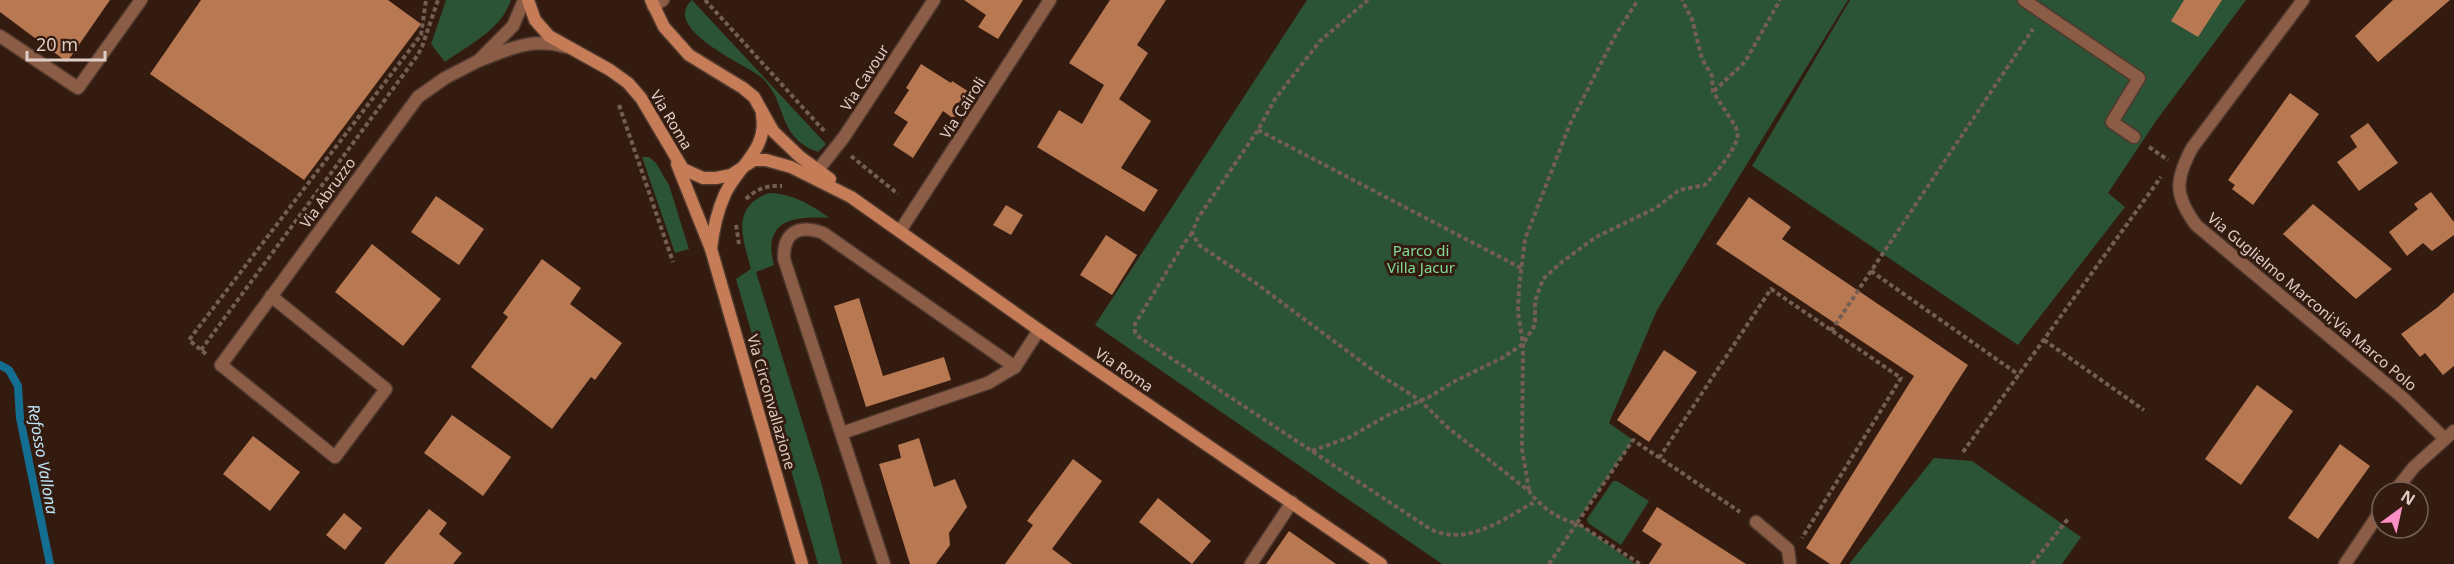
<svg xmlns="http://www.w3.org/2000/svg" width="2454" height="564" font-family="'Noto Sans',sans-serif">
	<rect width="100%" height="100%" fill="#341b10"/>
	<g fill="#2b5335">
		<path d="M446,0H511C501,30 470,44 445,62L431,44Z"/>
		<path d="M692,0L826,144L818,152C775,136 789,102 761,77C747,65 660,29 692,0Z"/>
		<path d="M1307,0H1848L1657,310L1609,423L1633,440L1577,522L1635,564H1442L1095,325Z"/>
		<path d="M1850,0H2246L2156,121L2108,193L2125,207L2018,345L1752,166Z"/>
		<path d="M642,157H649L656,163L669,185L689,249L675,253Z"/>
		<path d="M769,193C794,194 809,204 830,218C793,216 762,220 774,265L756,272L821,482L842,564H818L736,279L751,269C743,239 730,207 769,193Z"/>
		<path d="M1934,458L1972,461L2081,537L2062,564H1849Z"/>
		<path d="M1613,481H1617L1649,501L1621,545L1588,523L1587,519Z"/>
	</g>
	<g fill="none" stroke-linecap="round" stroke-linejoin="round">
		<path stroke="#146e92" stroke-width="8" d="M0,365L9,370L18,386L20,418L50,564"/>
	</g>
	<g fill="#b87852">
		<path d="M0,0H110L67,62L0,12Z"/>
		<path d="M201,0H388L421,24L304,180L150,74Z"/>
		<path d="M964,0H1023L998,39L978,27L986,15Z"/>
		<path d="M1110,0H1166L1137,45L1148,53L1119,99L1151,121L1121,168L1158,190L1144,212L1037,147L1059,110L1082,124L1104,85L1069,63Z"/>
		<path d="M2184,0H2222L2198,37L2171,21Z"/>
		<path d="M2393,0H2450L2378,62L2355,36Z"/>
		<path d="M921,64L951,83L952,81L971,93L954,119L943,111L913,158L893,145L908,122L894,113L909,90L906,88Z"/>
		<path d="M2290,93L2319,114L2253,205L2232,189L2235,185L2228,180Z"/>
		<path d="M2368,123L2398,163L2359,191L2337,162L2357,147L2350,136Z"/>
		<path d="M2431,192L2454,222V235L2432,251L2423,243L2407,256L2389,232L2418,209L2414,204Z"/>
		<path d="M436,196L484,229L459,265L411,232Z"/>
		<path d="M1749,197L1791,227L1782,239L1968,365L1840,564H1830L1806,548L1914,376L1716,244Z"/>
		<path d="M2313,204L2392,269L2356,299L2283,234Z"/>
		<path d="M1006,205L1023,215L1011,235L993,225Z"/>
		<path d="M1106,235L1137,255L1112,295L1080,275Z"/>
		<path d="M372,244L441,299L403,346L335,292Z"/>
		<path d="M542,259L581,288L570,304L622,343L595,380L591,377L552,429L471,367L508,317L503,313Z"/>
		<path d="M2454,292V366L2443,375L2425,353L2420,357L2401,334L2438,307Z"/>
		<path d="M859,298L883,376L944,357L951,380L866,407L834,306Z"/>
		<path d="M1664,350L1697,372L1649,442L1617,420Z"/>
		<path d="M2257,385L2293,411L2241,485L2205,459Z"/>
		<path d="M452,415L511,457L483,496L424,453Z"/>
		<path d="M253,436L300,472L270,511L223,474Z"/>
		<path d="M919,438L934,487L955,479L967,507L949,533L950,545L936,564H910L879,464L901,458L898,445Z"/>
		<path d="M2340,444L2370,466L2318,539L2288,518Z"/>
		<path d="M1073,459L1102,481L1052,549L1072,564H1005L1033,525L1027,521Z"/>
		<path d="M1158,498L1211,541L1192,564L1139,522Z"/>
		<path d="M1657,507L1746,564H1649L1662,544L1642,531Z"/>
		<path d="M429,509L447,523L439,534L462,553L453,564H384Z"/>
		<path d="M344,513L362,528L345,550L326,535Z"/>
		<path d="M1289,531L1336,564H1266Z"/>
	</g>
	<g fill="none" stroke-linecap="round" stroke-linejoin="round">
		<defs>
			<g id="lane">
				<path d="M2024,0L2139,78L2112,122L2134,137"/>
				<path d="M221,365L335,457L386,389L271,296"/>
				<path d="M842,433L988,383L1015,367"/>
				<path d="M1756,522L1788,549L1790,564"/>
				<path d="M884,564L784,259C783,232 799,224 823,233L1015,367L1039,330"/>
			</g>
			<g id="street">
				<path d="M524,0L513,26L478,61C510,49 531,37 566,47"/>
				<path d="M2303,0L2192,148C2175,180 2174,195 2196,225L2402,397L2445,439"/>
				<path d="M653,6L663,0"/>
				<path d="M0,36L78,88L141,0"/>
				<path d="M818,170L844,137L934,0"/>
				<path d="M900,231L1050,0"/>
				<path d="M221,365L418,97L445,78L478,61"/>
				<path d="M2394,492L2414,467L2454,431"/>
				<path d="M1251,564L1292,502"/>
				<path d="M2345,564L2382,509"/>
			</g>
			<g id="secondary">
				<path d="M528,0L535,20L549,36L610,70L628,83L641,98L683,169L703,178H716L731,175L754,160H766L791,167L851,197L1039,330L1381,564"/>
				<path d="M651,0L664,27L689,55L743,88L754,97L773,131L799,156L830,179"/>
				<path d="M677,164L711,249L802,564"/>
				<path d="M711,249C713,230 717,212 725,194C738,166 768,150 762,115"/>
			</g>
		</defs>
		<use href="#lane" stroke="#4f382d" stroke-width="15"/>
		<use href="#street" stroke="#4f382d" stroke-width="15"/>
		<use href="#secondary" stroke="#4f382d" stroke-width="15"/>
		<g stroke="#745e54" stroke-width="4" stroke-dasharray="4.5 3" stroke-linecap="butt">
			<path d="M705,0L826,133"/>
			<path d="M1368,0L1320,41L1275,99L1258,130L1198,218L1192,233L1199,245L1257,284L1378,374L1420,400L1447,427L1529,491C1540,506 1558,520 1577,523L1633,440L1740,512"/>
			<path d="M1714,91L1745,62L1780,0"/>
			<path d="M619,105L673,262"/>
			<path d="M1258,130L1521,268"/>
			<path d="M2149,147L2168,160"/>
			<path d="M851,156L898,194"/>
			<path d="M746,199C756,189 768,185 782,186"/>
			<path d="M736,225L739,244"/>
			<path d="M1192,233L1183,245L1135,324V332L1139,337L1424,525C1429,528 1435,532 1441,533C1474,542 1509,516 1536,501"/>
			<path d="M1871,271L2019,375"/>
			<path d="M1831,331L2033,29"/>
			<path d="M2044,340L2144,410"/>
			<path d="M201,350L417,56L422,47L438,0"/>
			<path d="M206,354L189,340L421,35L426,0"/>
			<path d="M1312,451L1350,437L1388,415L1429,397L1455,381L1502,358L1523,344L1535,325V301L1543,279L1563,261L1596,237L1656,208L1679,190L1705,185L1718,170L1730,154L1738,138L1736,127L1713,92L1712,76L1702,59L1692,19L1682,0"/>
			<path d="M1963,452L2161,177"/>
			<path d="M1659,458L1771,289L1901,378L1802,538"/>
			<path d="M1529,490L1522,449L1523,344L1518,313L1519,288L1525,239L1570,124L1616,34L1638,0"/>
			<path d="M1549,564L1577,523L1640,564"/>
			<path d="M2032,564L2068,519"/>
		</g>
		<use href="#lane" stroke="#8b5d46" stroke-width="12"/>
		<use href="#street" stroke="#8b5d46" stroke-width="12"/>
		<use href="#secondary" stroke="#c67d57" stroke-width="12"/>
	</g>
	<g text-anchor="middle" stroke-width="6" stroke-linejoin="round" paint-order="stroke">
		<g font-size="15" fill="#dfcec6" stroke="#341b10">
			<text transform="translate(865 78) rotate(-57)" y="5">Via Cavour</text>
			<text transform="translate(963 108) rotate(-57)" y="5">Via Cairoli</text>
			<text transform="translate(671 120) rotate(59)" y="5">Via Roma</text>
			<text transform="translate(328 193) rotate(-54)" y="5">Via Abruzzo</text>
			<text transform="translate(2312 302) rotate(40)" y="5">Via Guglielmo Marconi;Via Marco Polo</text>
			<text transform="translate(1124 370) rotate(34)" y="5">Via Roma</text>
			<text transform="translate(771 402) rotate(74)" y="5">Via Circonvallazione</text>
		</g>
		<g font-size="15" fill="#82d996" stroke="#341b10">
			<text x="1421" y="256">Parco di<tspan x="1421" dy="17">Villa Jacur</tspan></text>
		</g>
		<g font-size="16" font-style="italic" fill="#bee6fa" stroke="#341b10">
			<text transform="translate(43 459) rotate(80)" y="6">Refosso Vallona</text>
		</g>
	</g>
	<g transform="translate(2400 510) rotate(33)"><circle r="28" fill="#341b10" stroke="#786359" stroke-width="1.5"/>
	<path d="M0-4.5L10 22L0 15L-10 22Z" fill="#fc8fc3"/>
	<text y="-9" font-size="16" font-weight="bold" text-anchor="middle" fill="#dfcec6">N</text>
	</g>
	<path d="M27 51v9h78v-9" fill="none" stroke="#dfcec6" stroke-width="3"/>
	<text x="36" y="51" font-size="18" fill="#dfcec6" stroke="#341b10" stroke-width="4.5" paint-order="stroke">20 m</text>
</svg>
